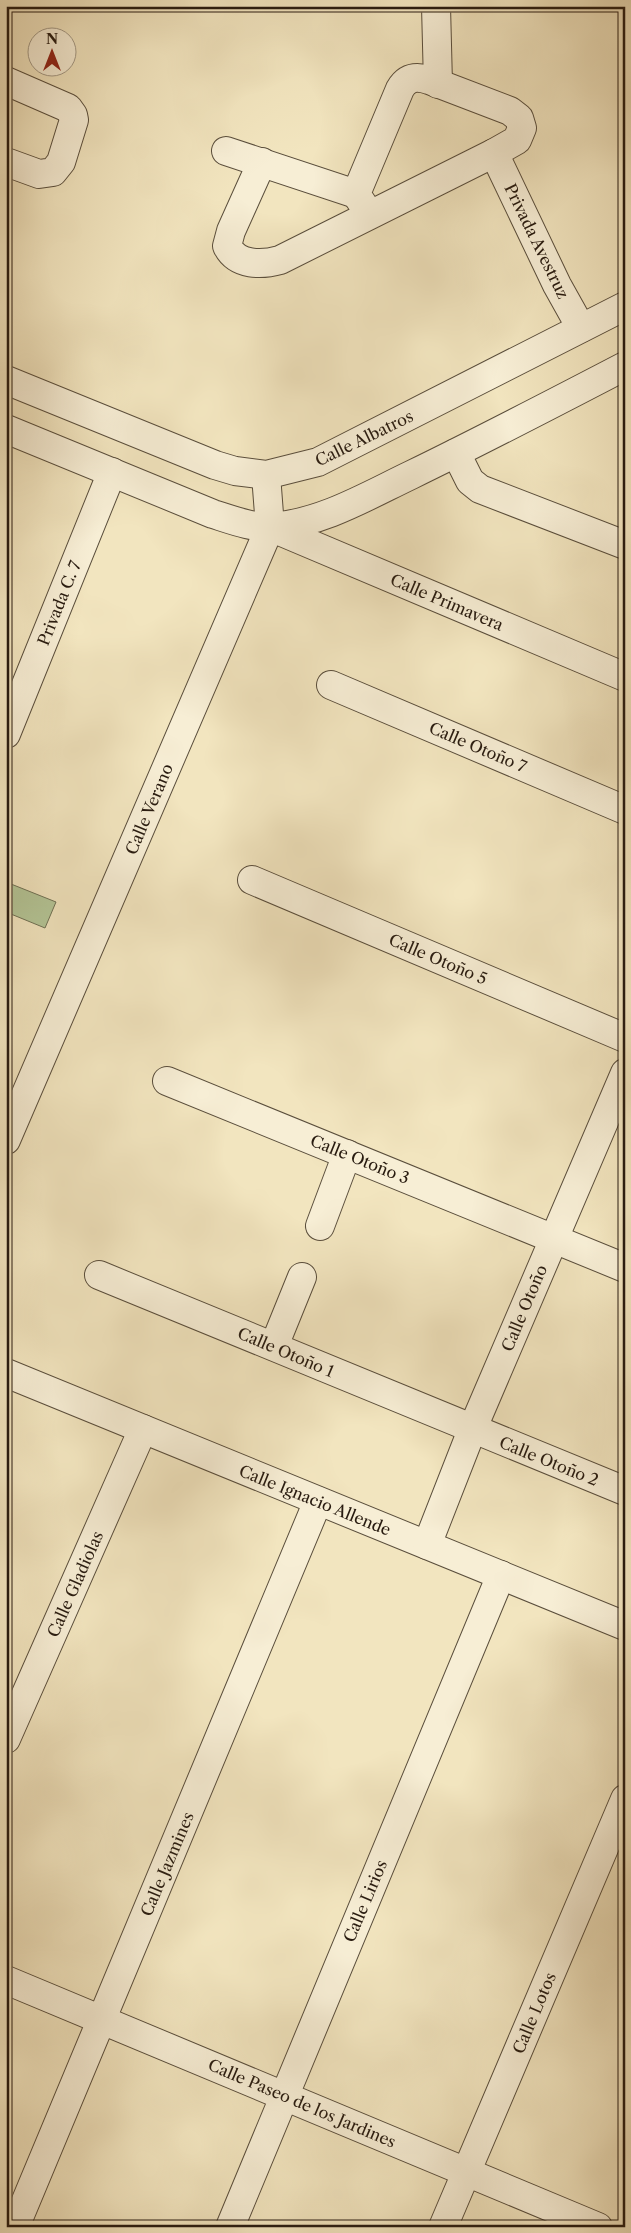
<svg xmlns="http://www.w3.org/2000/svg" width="631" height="2233" font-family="'Libre Caslon Text',serif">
	<rect width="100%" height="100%" fill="#f2e5bf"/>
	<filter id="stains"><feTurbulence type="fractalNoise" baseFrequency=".004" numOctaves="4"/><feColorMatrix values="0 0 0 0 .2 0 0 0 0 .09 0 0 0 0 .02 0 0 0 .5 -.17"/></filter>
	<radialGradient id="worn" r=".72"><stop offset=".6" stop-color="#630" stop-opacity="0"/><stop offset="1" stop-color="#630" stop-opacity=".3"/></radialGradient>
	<path fill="#b4c697" stroke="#6e7054" d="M6,882L56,902L45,928L6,912Z"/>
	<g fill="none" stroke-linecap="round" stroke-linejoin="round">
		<defs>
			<g id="minor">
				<path d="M436,6L438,84"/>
				<path d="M6,81L68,108L73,115L74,120L61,162L53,172L39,174L6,162"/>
				<path d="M226,151L356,194"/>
				<path d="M494,153L557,285L581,328"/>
				<path d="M262,162L231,231L227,246C237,266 262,265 280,260L494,153L517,140L522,128L519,118L510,111L429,80C416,76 407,77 400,89L356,194L370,215"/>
				<path d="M456,453L470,481L480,489L625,545"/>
				<path d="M270,527L625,677"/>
				<path d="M331,685L625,810"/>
				<path d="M6,734L112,472"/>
				<path d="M252,880L625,1038"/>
				<path d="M167,1081L625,1268"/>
				<path d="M6,1140L270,527L266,475"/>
				<path d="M320,1226L347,1154"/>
				<path d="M99,1275L625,1491"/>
				<path d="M274,1346L302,1277"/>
				<path d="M6,1373L625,1626"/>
				<path d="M427,1545L472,1430L625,1073"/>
				<path d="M6,1739L143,1429"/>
				<path d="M6,1980L598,2227"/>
				<path d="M15,2227L318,1501"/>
				<path d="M230,2227L501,1575"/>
				<path d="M443,2227L625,1799"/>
			</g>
			<g id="tertiary">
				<path d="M6,380L215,465L235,471L266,475L318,462L625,306"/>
				<path d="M6,429L213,514C232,520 253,528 272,527C322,523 367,496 411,475C483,440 554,403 625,366"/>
			</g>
		</defs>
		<use href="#minor" stroke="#5a4e3c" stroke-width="30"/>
		<use href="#tertiary" stroke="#5a4e3c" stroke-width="30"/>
		<use href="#minor" stroke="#f7eed5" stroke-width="28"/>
		<use href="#tertiary" stroke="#f7eed5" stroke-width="28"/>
	</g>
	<g text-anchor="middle" stroke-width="4" stroke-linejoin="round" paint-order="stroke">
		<g font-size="16" fill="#281b10" stroke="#f7eed5">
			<text transform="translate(537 241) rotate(64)" y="6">Privada Avestruz</text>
			<text transform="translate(364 438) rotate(-26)" y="6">Calle Albatros</text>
			<text transform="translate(447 602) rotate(23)" y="6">Calle Primavera</text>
			<text transform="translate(59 603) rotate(-68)" y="6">Privada C. 7</text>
			<text transform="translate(478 747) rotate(23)" y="6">Calle Otoño 7</text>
			<text transform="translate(149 809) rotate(-67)" y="6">Calle Verano</text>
			<text transform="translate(438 959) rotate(23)" y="6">Calle Otoño 5</text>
			<text transform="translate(360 1159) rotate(22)" y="6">Calle Otoño 3</text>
			<text transform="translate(524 1308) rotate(-67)" y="6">Calle Otoño</text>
			<text transform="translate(286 1352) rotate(23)" y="6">Calle Otoño 1</text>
			<text transform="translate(549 1461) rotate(22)" y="6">Calle Otoño 2</text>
			<text transform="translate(315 1500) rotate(22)" y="6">Calle Ignacio Allende</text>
			<text transform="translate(75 1584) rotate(-66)" y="6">Calle Gladiolas</text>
			<text transform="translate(167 1864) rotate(-67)" y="6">Calle Jazmines</text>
			<text transform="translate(365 1901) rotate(-67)" y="6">Calle Lirios</text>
			<text transform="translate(534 2013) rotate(-67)" y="6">Calle Lotos</text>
			<text transform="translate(302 2103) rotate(23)" y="6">Calle Paseo de los Jardines</text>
		</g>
	</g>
	<rect width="631" height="2233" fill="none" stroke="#f2e5bf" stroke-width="25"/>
	<rect x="8" y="8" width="616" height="2218" fill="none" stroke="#281b10" stroke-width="2.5"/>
	<rect x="12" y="12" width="606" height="2208" fill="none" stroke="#281b10"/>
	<g transform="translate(52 52)"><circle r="24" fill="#f7eed5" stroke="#a49a86"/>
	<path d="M0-4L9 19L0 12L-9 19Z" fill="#8f2418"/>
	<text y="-8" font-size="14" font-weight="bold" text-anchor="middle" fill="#281b10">N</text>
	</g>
	<rect width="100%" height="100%" filter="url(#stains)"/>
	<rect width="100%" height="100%" fill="url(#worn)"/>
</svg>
